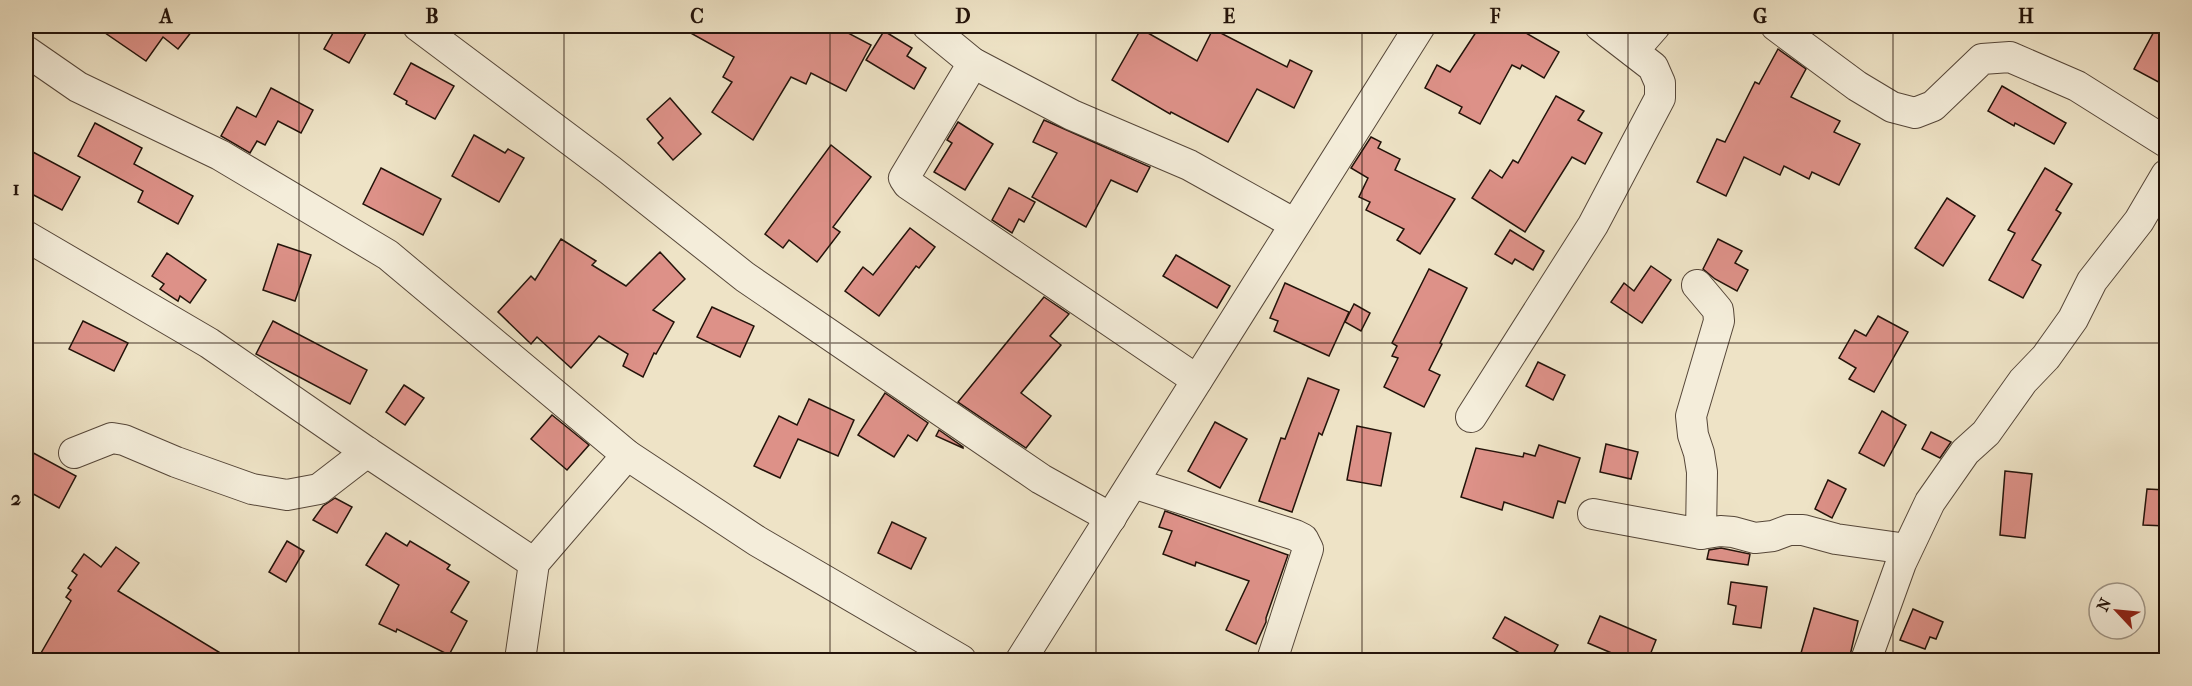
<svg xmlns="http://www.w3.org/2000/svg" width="2192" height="686" font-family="'IM FELL French Canon',serif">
	<rect width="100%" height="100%" fill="#eee3c6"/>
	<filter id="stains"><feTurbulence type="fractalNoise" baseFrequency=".00333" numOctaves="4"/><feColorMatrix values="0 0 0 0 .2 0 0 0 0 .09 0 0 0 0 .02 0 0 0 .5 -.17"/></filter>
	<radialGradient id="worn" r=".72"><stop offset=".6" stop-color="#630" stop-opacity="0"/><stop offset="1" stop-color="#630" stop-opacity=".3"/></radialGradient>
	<g fill="#dd9188" stroke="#23130a" stroke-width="1.5">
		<path d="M95,26H196L178,49L163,37L146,61Z"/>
		<path d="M337,26H357L367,31L349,63L324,49Z"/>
		<path d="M678,26H835L871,45L846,91L811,73L806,84L791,77L753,140L712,112L732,82L723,77L734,57Z"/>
		<path d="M1480,26H1514L1559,52L1544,78L1522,65L1520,69L1512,65L1480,124L1459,113L1462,107L1425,88L1437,65L1450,72Z"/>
		<path d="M2157,26H2166V86L2134,69Z"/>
		<path d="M1141,29L1197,61L1213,29L1287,67L1290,60L1312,71L1294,108L1257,89L1228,142L1171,112L1170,114L1112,80Z"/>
		<path d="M884,31L912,48L907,56L926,68L914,89L866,60Z"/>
		<path d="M1778,49L1806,69L1791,97L1840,121L1834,132L1860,144L1839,185L1812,172L1809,179L1784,166L1780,175L1744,157L1726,196L1697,182L1717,139L1725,142L1755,82L1759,84Z"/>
		<path d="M411,63L454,86L435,119L406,104L407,101L394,94Z"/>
		<path d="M2002,86L2066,123L2054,144L2015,123L2014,126L1988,111Z"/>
		<path d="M271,88L313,110L301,133L278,121L265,145L257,141L250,153L221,136L237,107L256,117Z"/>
		<path d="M1556,96L1584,111L1578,120L1602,133L1585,164L1572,157L1525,232L1472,198L1490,170L1502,178L1513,160L1518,163Z"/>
		<path d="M670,98L701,134L673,160L658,143L663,138L647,119Z"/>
		<path d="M1044,120L1150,167L1137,192L1111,180L1086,227L1032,197L1057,153L1033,142Z"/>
		<path d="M958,122L993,144L965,190L934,172L952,143L947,140Z"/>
		<path d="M95,123L142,148L134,164L193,196L178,224L138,202L143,191L78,156Z"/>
		<path d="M474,135L505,153L508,149L524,158L499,202L452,176Z"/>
		<path d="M1371,137L1381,142L1378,148L1400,159L1395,170L1455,199L1420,254L1397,240L1404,229L1366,210L1370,202L1359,197L1368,178L1351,168Z"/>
		<path d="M831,145L871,177L833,227L840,232L817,262L789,240L783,248L765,234Z"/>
		<path d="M31,151L80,177L62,210L26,191V162Z"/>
		<path d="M381,168L441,199L423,235L363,204Z"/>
		<path d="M2045,168L2072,184L2056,210L2061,213L2032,260L2041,265L2023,298L1989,280L2015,233L2008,230Z"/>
		<path d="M1009,188L1035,202L1024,222L1019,219L1012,233L992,220Z"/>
		<path d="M1947,198L1975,216L1943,266L1915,248Z"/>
		<path d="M910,228L935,247L919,268L916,266L879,316L845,291L863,267L873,275Z"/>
		<path d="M1510,230L1544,251L1533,270L1515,259L1512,264L1495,254Z"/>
		<path d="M561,239L596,261L592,265L626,286L660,252L685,279L653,310L674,322L656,354L654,353L643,377L623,366L628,354L599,336L571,368L537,337L531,344L498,312L531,276L535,280Z"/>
		<path d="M1718,239L1742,251L1735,263L1748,270L1737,291L1715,279L1703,269Z"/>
		<path d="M278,244L311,255L295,301L263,290Z"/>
		<path d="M167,253L206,280L190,303L180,296L178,301L160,289L164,284L152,276Z"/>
		<path d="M1176,255L1230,286L1217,308L1163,276Z"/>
		<path d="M1651,266L1671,280L1642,323L1611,302L1624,283L1634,291Z"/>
		<path d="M1429,269L1467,288L1440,343L1442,344L1429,370L1440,375L1424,407L1384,387L1398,358L1392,356L1397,346L1392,343Z"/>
		<path d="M1285,283L1349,312L1329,356L1274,331L1278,321L1270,318Z"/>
		<path d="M1044,297L1069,314L1050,336L1061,345L1021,393L1051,416L1026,448L958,402Z"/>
		<path d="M1354,304L1370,313L1361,331L1345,322Z"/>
		<path d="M712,307L754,326L740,357L697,337Z"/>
		<path d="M1878,316L1908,332L1874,392L1849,379L1856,368L1839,358L1855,330L1866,336Z"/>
		<path d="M83,321L128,343L114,371L69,349Z"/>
		<path d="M273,321L367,370L350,404L256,354Z"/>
		<path d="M1538,362L1565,375L1553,400L1526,386Z"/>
		<path d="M1308,378L1339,390L1322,435L1319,433L1292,512L1259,501L1281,438L1285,439Z"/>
		<path d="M404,385L424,398L405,425L386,412Z"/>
		<path d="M885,393L928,423L917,441L908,435L894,457L858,435Z"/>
		<path d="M809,399L854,420L838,456L798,439L780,478L754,466L779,416L797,425Z"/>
		<path d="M1882,411L1906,425L1884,466L1859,453Z"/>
		<path d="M552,415L589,445L567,470L531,439Z"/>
		<path d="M1215,422L1247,439L1220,488L1188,471Z"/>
		<path d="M1357,426L1391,433L1381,486L1347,480Z"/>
		<path d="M939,430L963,447V448L936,436Z"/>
		<path d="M1931,432L1951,442L1940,458L1922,449Z"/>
		<path d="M1606,444L1638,452L1631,479L1600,472Z"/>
		<path d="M1539,445L1580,458L1565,503L1558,501L1553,518L1504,502L1502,510L1461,497L1476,448L1523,457L1524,453L1535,456Z"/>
		<path d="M26,449L76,476L59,508L26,490Z"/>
		<path d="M2005,471L2032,474L2025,538L2000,535Z"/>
		<path d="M1828,480L1846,489L1832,518L1815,509Z"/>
		<path d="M2147,489L2166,490V526L2143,525Z"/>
		<path d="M335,498L352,507L337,533L313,520L323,506Z"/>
		<path d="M1165,511L1288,555L1266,618V622L1256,644L1226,630L1249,581L1196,562L1195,566L1163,554L1172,531L1159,527Z"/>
		<path d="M892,522L926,538L911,569L878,553Z"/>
		<path d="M386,533L407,546L410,541L450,565L447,569L469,582L451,612L467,621L449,655L397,629L396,632L379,624L399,585L366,565Z"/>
		<path d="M287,541L304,551L286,582L269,572Z"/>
		<path d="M116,547L139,563L118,591L232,660H37L71,601L66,597L71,590L68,588L77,575L72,571L84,554L101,567Z"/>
		<path d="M1721,548L1750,554L1748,565L1707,559L1709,550Z"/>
		<path d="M1731,582L1767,587L1761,628L1733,624L1736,606L1728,604Z"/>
		<path d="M1814,608L1858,621L1849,660H1799Z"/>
		<path d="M1913,609L1943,622L1936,639L1930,637L1925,649L1900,640Z"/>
		<path d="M1600,616L1656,640L1648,660H1636L1622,655L1621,657L1588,643Z"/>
		<path d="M1505,617L1558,645L1550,660H1514L1518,652L1493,638Z"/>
	</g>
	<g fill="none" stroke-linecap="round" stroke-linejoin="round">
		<defs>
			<g id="minor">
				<path d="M418,26L610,170L745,277L1041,479L1111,518"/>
				<path d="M928,26L973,63L1072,115L1189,165L1295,224"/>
				<path d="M1776,26L1857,86L1892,107L1915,113L1933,106L1982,59L2010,57L2077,86L2166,142"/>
				<path d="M26,51L78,87L220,155L388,255L627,455L757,541L961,660"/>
				<path d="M1633,51L1655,26"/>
				<path d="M973,63L904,178L908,184L1197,380"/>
				<path d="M26,236L209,343L367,452L534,563"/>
				<path d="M1471,417L1593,225L1660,98V83L1653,67L1600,26"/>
				<path d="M74,453L112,438L124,440L176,462L252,489L287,495L319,489L367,452"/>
				<path d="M1133,483L1295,535L1303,539L1308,549L1272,660"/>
				<path d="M1593,514L1701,534L1702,472L1699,453L1693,435L1691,416L1719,321L1718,310L1697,285"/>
				<path d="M1701,534L1720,531L1733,532L1755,538L1773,536L1789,530H1803L1836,539L1907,549"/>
				<path d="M520,660L534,563L627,455"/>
				<path d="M1021,660L1420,26"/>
				<path d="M1866,660L1901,563L1930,502L1965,452L1986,433L2023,381L2046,357L2073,319L2092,281L2139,221L2166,175"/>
			</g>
		</defs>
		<use href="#minor" stroke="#564739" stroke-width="32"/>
		<use href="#minor" stroke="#f4edda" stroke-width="30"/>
	</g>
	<path fill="none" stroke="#23130a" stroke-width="1.5" stroke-opacity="0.55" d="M299,26V660M564,26V660M830,26V660M1096,26V660M1362,26V660M1628,26V660M1893,26V660M26,343H2166"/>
	<rect width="2192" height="686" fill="none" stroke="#eee3c6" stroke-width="66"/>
	<g transform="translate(2117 611) rotate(296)"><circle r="28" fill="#f4edda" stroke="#a09687" stroke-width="1.5"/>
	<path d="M0-4.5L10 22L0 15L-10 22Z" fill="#8f2418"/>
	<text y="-9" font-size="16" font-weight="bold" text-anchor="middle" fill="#23130a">N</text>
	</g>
	<rect x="33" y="33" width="2126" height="620" fill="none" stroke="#23130a" stroke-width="2"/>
	<g font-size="20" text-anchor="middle" font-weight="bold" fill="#23130a">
		<text x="166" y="23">A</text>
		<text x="432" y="23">B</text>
		<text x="697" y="23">C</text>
		<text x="963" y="23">D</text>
		<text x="1229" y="23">E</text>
		<text x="1495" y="23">F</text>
		<text x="1760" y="23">G</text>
		<text x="2026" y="23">H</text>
		<text x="16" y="195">1</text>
		<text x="16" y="505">2</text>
	</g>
	<rect width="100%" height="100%" filter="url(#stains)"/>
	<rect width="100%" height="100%" fill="url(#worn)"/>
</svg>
